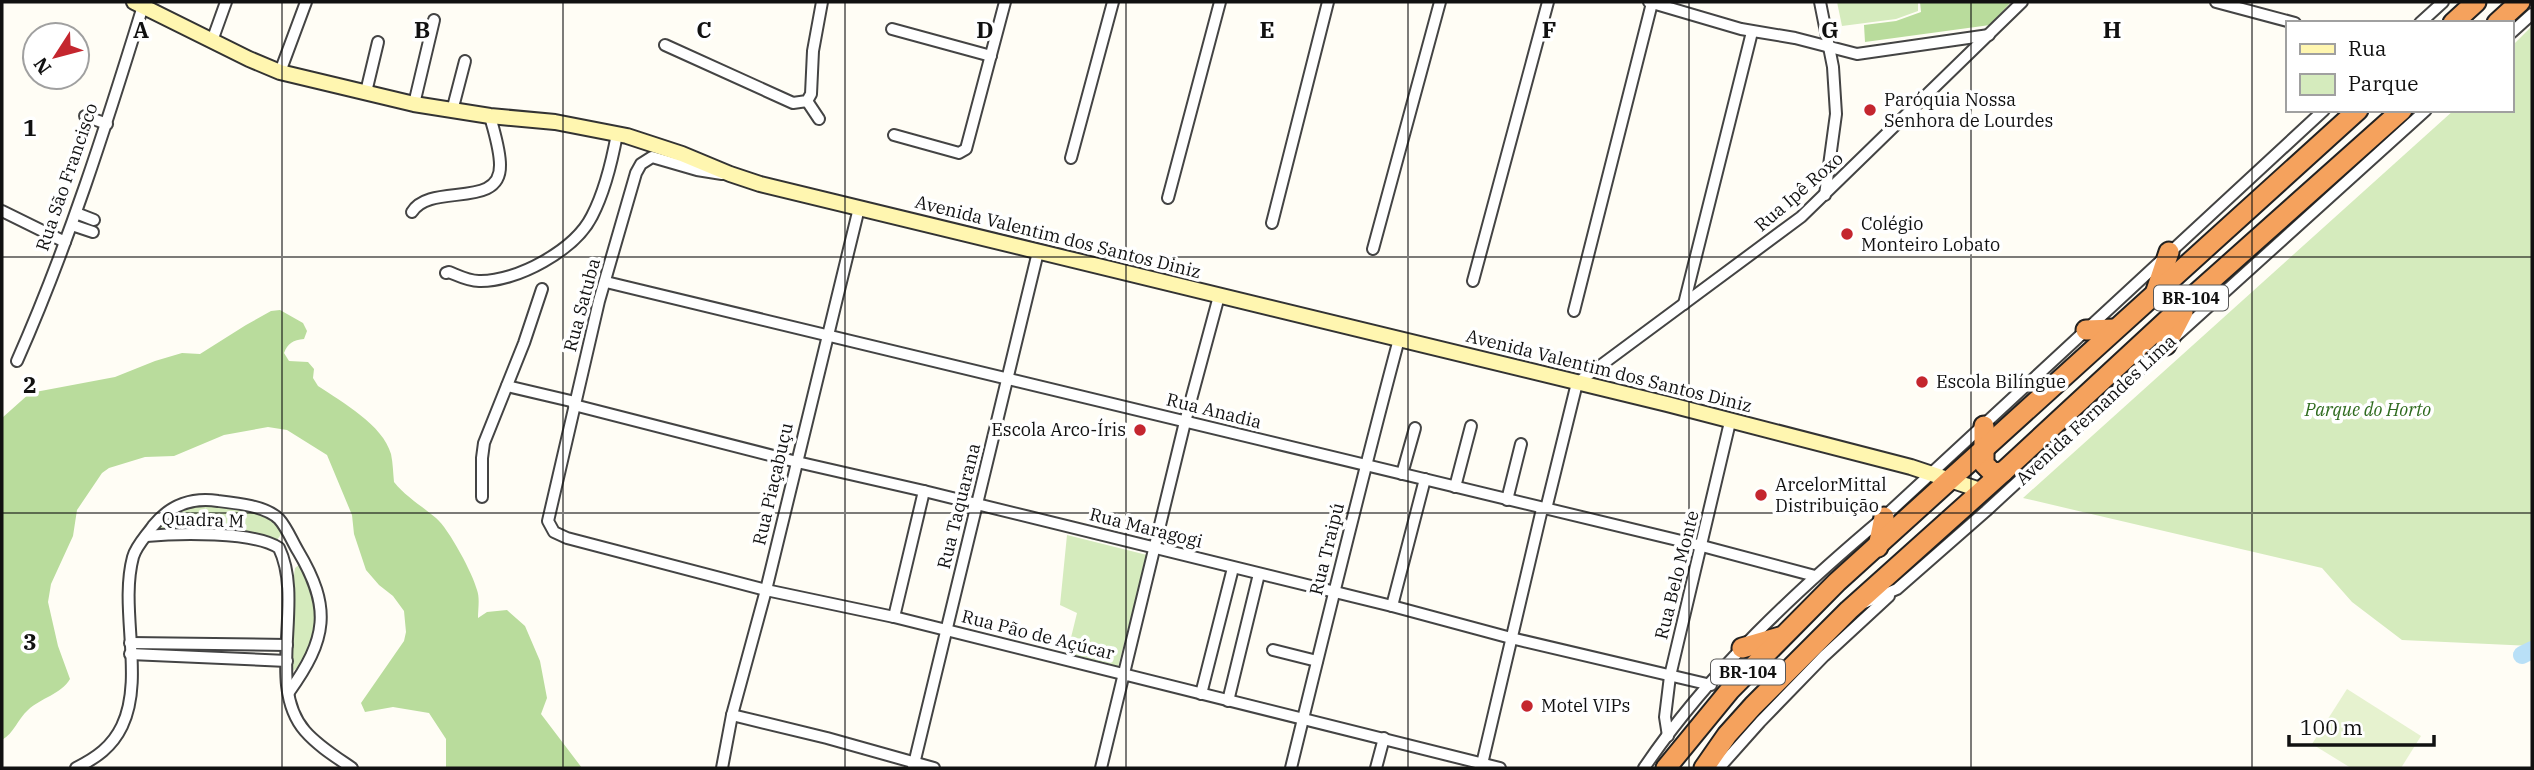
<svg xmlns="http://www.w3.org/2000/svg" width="2534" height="770" font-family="'IBM Plex Serif',serif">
	<rect width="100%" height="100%" fill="#fffdf5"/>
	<g fill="#d5ebbd">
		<path d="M1837,2H1918V11L1896,19L1842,26Z"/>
		<path d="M2532,26V646L2402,640L2352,602L2322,568L2023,498L2454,110H2511V47Z"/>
		<path d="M205,504C231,509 267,508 282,533L277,540C238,531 197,526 157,531C173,512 180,509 205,504Z"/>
		<path d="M1067,535L1147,555L1118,667L1067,654L1077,613L1060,605Z"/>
		<path d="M299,565C306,570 307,577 310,584C320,611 319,657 291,672L294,575L295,568Z"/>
	</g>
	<g fill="#b9dc9c">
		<path d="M1920,2H2011L1990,25L1865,42L1864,25L1896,21L1921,12Z"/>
		<path d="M280,310L303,323L307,331L304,339C293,340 288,343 284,353L289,361L308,362L314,369L313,378L318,386C342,402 383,425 391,454C393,463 393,473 394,482C406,497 422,506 436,518C449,529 473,574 477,590C480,598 478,609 478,618L487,612L507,610L525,626L540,661L547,698L541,714L582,768H446V739L429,713L393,707L365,712L361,703L404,641L406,632L404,611L393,596L379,585L366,570L354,534L352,515L327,455L287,430L268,427L224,435L174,456L145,457L109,468L102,473L77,510L73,536L51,584L48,602L58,646L70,679C61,694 41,698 28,710C18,719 14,733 2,740V418L30,393L115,377L155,361L182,353L200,354L246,325L271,311Z"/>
	</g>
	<path fill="#e6f2cf" d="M2347,689L2421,736L2401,768H2351L2312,744Z"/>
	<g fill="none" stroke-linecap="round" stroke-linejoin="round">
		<path stroke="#b9e0f7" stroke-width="18" d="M2522,655L2532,650"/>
		<defs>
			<g id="street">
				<path d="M1649,2L1741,29L1795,38L1857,54L1989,35"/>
				<path d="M1820,2L1833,67L1836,114L1825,195"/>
				<path d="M2216,2L2295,23"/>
				<path d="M2420,23L2443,2"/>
				<path d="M892,29L991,56"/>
				<path d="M2511,33L2532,14"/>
				<path d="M212,41L226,2"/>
				<path d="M665,45L793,103L807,101L811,94L813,51L822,2"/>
				<path d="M280,72L306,2"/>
				<path d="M366,92L378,42"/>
				<path d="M807,101L819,119"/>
				<path d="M414,104L434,20"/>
				<path d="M452,111L465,61"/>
				<path d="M85,116L107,124"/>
				<path d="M894,135L959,153L966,149L1005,2"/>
				<path d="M1071,158L1113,2"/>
				<path d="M722,174L697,170L652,157L641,164L636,173L599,301L548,521L554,532L567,538L766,590L894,617L1500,768"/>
				<path d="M1168,198L1220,2"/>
				<path d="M2,211L65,242"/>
				<path d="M412,212C430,182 501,210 500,165C500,149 494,132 490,116"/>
				<path d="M76,213L94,220"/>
				<path d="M1272,223L1328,2"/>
				<path d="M72,225L93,232"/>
				<path d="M1373,249L1440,2"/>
				<path d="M446,273L449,272C459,276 468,281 479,281C517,282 575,250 592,216C605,191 612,161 617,134"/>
				<path d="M1473,281L1548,2"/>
				<path d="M606,282L1702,546L1815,576"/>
				<path d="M1684,304L1752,32"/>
				<path d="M1574,311L1652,3"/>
				<path d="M17,361C68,246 106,126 143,6"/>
				<path d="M507,386L575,402"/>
				<path d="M574,405L797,462L924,491L1392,606L1511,638L1711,685"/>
				<path d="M1402,474L1415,428"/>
				<path d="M1455,487L1471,426"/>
				<path d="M482,497V458L484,443L524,343L542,289"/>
				<path d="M1507,500L1521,444"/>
				<path d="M1546,509L1577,383L1801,217L2022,2"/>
				<path d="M146,536C177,533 254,531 279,548C305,602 265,685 305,731C318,746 336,757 352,768"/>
				<path d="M1864,603L1897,589L1986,511L2166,345L2426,110"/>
				<path d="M1392,606L1425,479"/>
				<path d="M894,617L924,491"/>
				<path d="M130,643L287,645"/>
				<path d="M1273,650L1317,661"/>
				<path d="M130,654L287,661"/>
				<path d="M1201,694L1233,568"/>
				<path d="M1228,701L1259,574"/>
				<path d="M732,715L827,738L934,768"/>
				<path d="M1668,736L1665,717L1670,676L1730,422"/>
				<path d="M1482,764L1542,509"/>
				<path d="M76,768C96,758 112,747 122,726C145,678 119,609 133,557C136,546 146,536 153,526C170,505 191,497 218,501C236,503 266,506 279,519C287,528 292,541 298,551C332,608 327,639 289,692"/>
				<path d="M722,768L732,715L766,590L859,208"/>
				<path d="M913,768L1038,252"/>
				<path d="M1101,768L1185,422L1219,296"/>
				<path d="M1291,768C1326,625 1361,481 1399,339"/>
				<path d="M1376,768L1384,738"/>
				<path d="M1644,768C1709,672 1796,591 1884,517L2324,110"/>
				<path d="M1719,768L1760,722L1824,656L1889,596"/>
			</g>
			<path id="secondary" d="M134,2L249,59L280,72L414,104L490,116L555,122L627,136L682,154L730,174L760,184L1667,404L1911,467L1983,491"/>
			<g id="highway">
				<path d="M2453,23L2476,2"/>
				<path d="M2497,23L2520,2"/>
				<path d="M2156,291L2169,252"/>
				<path d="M2086,330L2115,329"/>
				<path d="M2166,345L2183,312"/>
				<path d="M1984,426V464L1993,473L2003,472"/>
				<path d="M1878,547L1884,517"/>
				<path d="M1742,648L1780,637"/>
				<path d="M1666,768L1730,690L1837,582L2358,110"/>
				<path d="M1704,768L1727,735L1753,706L1849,610L2003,472L2189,300L2402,110"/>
			</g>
		</defs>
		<use href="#street" stroke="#444" stroke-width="14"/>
		<use href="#secondary" stroke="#333" stroke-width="18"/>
		<use href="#highway" stroke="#222" stroke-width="23"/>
		<use href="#street" stroke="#fff" stroke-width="10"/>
		<use href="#secondary" stroke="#fff6b0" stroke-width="14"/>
		<use href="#highway" stroke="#f5a25d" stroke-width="19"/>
	</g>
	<path fill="none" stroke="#111" stroke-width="2" stroke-opacity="0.55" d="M282,2V768M563,2V768M845,2V768M1126,2V768M1408,2V768M1689,2V768M1971,2V768M2252,2V768M2,257H2532M2,513H2532"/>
	<g fill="#c4262e" stroke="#fff" stroke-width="2.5">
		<circle cx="1870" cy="110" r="7"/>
		<circle cx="1847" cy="234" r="7"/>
		<circle cx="1922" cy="382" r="7"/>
		<circle cx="1140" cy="430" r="7"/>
		<circle cx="1761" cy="495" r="7"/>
		<circle cx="1527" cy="706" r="7"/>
	</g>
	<g text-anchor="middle" stroke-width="7" stroke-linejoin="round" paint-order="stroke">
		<g fill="#fff" stroke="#585858" stroke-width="2">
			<rect x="2154" y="285.5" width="74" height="25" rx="5"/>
			<rect x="1711" y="659.5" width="74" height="25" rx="5"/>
		</g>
		<g font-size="16" font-weight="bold" fill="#111">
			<text x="2191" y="304">BR-104</text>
			<text x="1748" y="678">BR-104</text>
		</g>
		<g font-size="18" fill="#111" stroke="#fff" text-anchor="start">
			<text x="1884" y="106">Paróquia Nossa<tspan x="1884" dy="21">Senhora de Lourdes</tspan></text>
			<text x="1861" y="230">Colégio<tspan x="1861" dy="21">Monteiro Lobato</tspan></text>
			<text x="1936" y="388">Escola Bilíngue</text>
			<text x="1126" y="436" text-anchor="end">Escola Arco-Íris</text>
			<text x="1775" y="491">ArcelorMittal<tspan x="1775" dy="21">Distribuição</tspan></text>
			<text x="1541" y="712">Motel VIPs</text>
		</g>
		<g font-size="18" fill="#111" stroke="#fff">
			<text transform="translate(67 177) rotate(-71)" y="6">Rua São Francisco</text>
			<text transform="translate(1799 192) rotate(-41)" y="6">Rua Ipê Roxo</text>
			<text transform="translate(1058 237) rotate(14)" y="6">Avenida Valentim dos Santos Diniz</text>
			<text transform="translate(582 305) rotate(-75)" y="6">Rua Satuba</text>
			<text transform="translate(1609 371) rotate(14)" y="6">Avenida Valentim dos Santos Diniz</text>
			<text transform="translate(2096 410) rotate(-43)" y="6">Avenida Fernandes Lima</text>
			<text transform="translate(1214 411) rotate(14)" y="6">Rua Anadia</text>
			<text transform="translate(773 484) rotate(-77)" y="6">Rua Piaçabuçu</text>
			<text transform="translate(959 506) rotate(-76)" y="6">Rua Taquarana</text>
			<text transform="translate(203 520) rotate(2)" y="6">Quadra M</text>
			<text transform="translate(1146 528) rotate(14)" y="6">Rua Maragogi</text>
			<text transform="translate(1327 549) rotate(-76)" y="6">Rua Traipú</text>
			<text transform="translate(1677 575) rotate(-76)" y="6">Rua Belo Monte</text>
			<text transform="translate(1038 635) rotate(14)" y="6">Rua Pão de Açúcar</text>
		</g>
		<g font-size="18" font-style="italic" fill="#2f6b1f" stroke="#fff">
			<text x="2368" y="416">Parque do Horto</text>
		</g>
	</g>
	<g font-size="23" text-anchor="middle" font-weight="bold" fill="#111" stroke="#fff" stroke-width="7" stroke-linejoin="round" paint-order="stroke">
		<text x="141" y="38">A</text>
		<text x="422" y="38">B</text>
		<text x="704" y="38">C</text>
		<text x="985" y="38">D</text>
		<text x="1267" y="38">E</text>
		<text x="1549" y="38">F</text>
		<text x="1830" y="38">G</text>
		<text x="2112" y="38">H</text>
		<text x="30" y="136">1</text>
		<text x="30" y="393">2</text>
		<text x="30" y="650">3</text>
	</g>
	<rect width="2534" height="770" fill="none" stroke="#111111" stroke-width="7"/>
	<rect x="2286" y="21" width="228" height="91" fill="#ffffff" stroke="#a0a0a0" stroke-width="2"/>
	<rect x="2300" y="44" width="35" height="10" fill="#fff6b0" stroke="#a0a0a0" stroke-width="2"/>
	<text x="2348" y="56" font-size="21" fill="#111111">Rua</text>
	<rect x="2300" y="74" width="35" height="21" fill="#d5ebbd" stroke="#a0a0a0" stroke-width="2"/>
	<text x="2348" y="91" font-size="21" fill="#111111">Parque</text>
	<g transform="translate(56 56) rotate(234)"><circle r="33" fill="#ffffff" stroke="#a0a0a0" stroke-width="2"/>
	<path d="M0-5L12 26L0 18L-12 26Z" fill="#c4262e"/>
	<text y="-10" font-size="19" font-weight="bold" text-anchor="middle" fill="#111111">N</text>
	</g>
	<path d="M2289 735v10h145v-10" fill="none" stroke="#111111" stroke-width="3.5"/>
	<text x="2300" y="735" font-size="21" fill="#111111" stroke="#ffffff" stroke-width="5" paint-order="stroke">100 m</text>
</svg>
